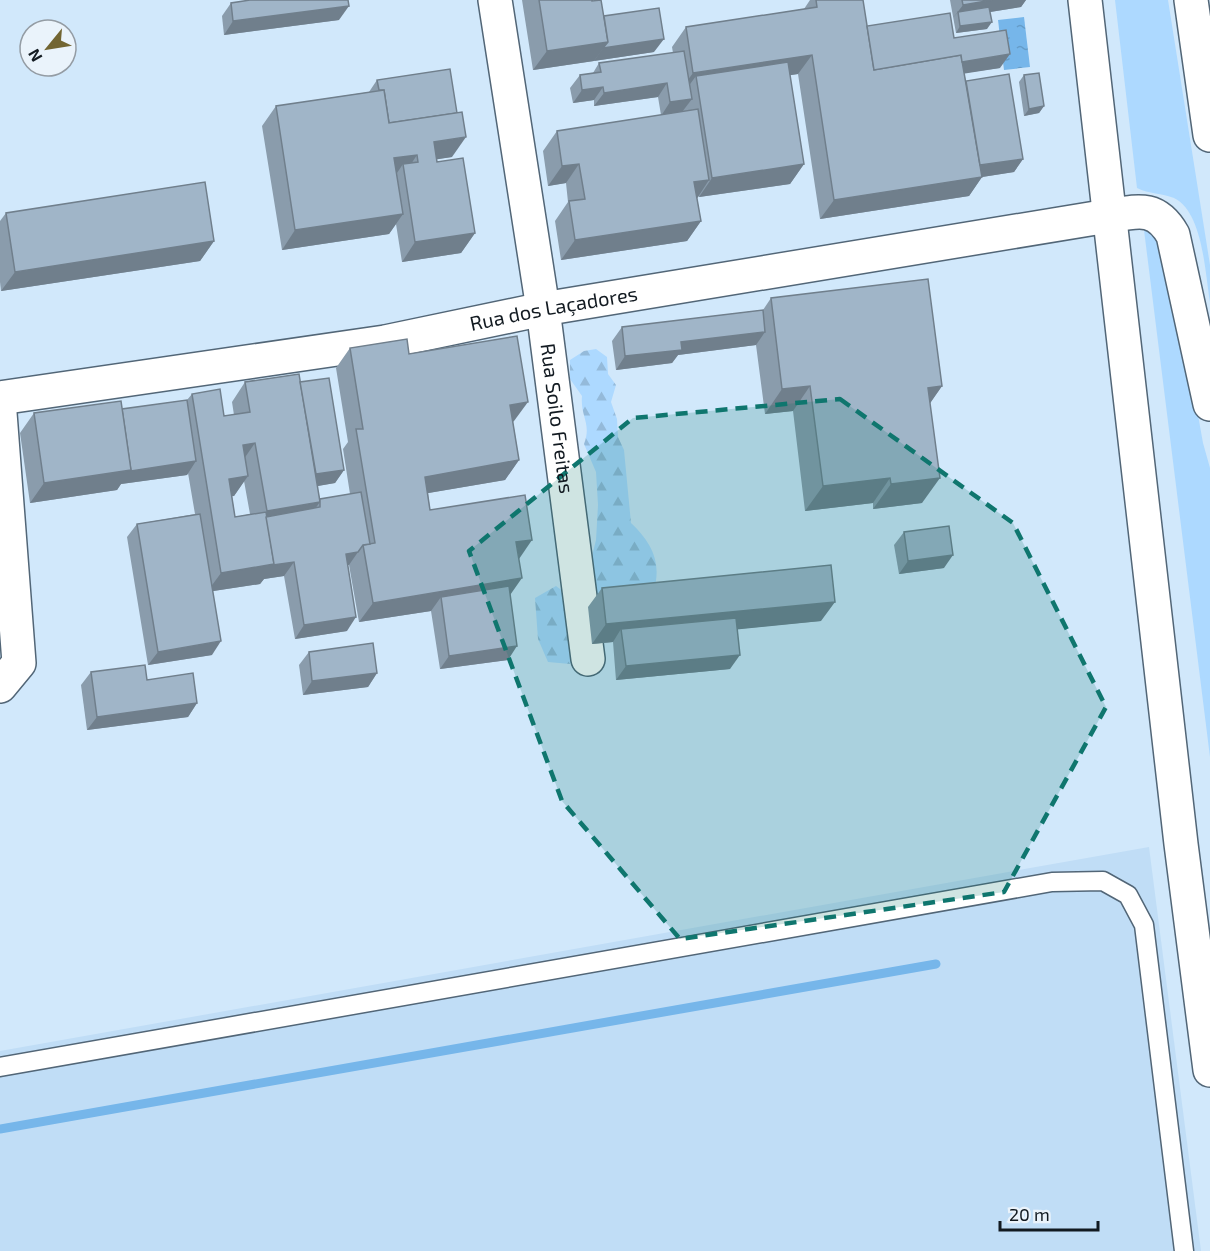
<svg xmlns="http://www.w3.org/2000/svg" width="1210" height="1251" font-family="'Exo 2',sans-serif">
	<defs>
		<pattern id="forest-firs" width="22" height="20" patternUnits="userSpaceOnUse" patternTransform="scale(1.5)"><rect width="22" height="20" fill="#add9ff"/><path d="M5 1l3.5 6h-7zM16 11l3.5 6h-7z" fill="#94bada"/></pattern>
		<pattern id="water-ripples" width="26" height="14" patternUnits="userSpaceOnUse" patternTransform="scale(1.5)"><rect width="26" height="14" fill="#76b6ea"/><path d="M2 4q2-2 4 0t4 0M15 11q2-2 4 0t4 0" fill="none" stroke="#659cc8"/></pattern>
	</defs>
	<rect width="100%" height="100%" fill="#d1e8fb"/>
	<path fill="#c0ddf6" d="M1149,847L1201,1251H0V1051Z"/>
	<g fill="#add9ff">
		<path d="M1115,0H1168L1210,265V302C1205,273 1203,212 1174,198C1162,193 1149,194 1137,188Z"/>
		<path d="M1144,230H1151L1169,252L1203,443L1210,468V757Z"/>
	</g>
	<g fill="url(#forest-firs)">
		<path d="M596,349L607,357L608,374L616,385L611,402L617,419L618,437L624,450L631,523C678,567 650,599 629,648L597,636L589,568L596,540L598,505L596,472L584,444C592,424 580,416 582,396L570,379V360L584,351Z"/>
		<path d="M556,586L568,595L580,647L570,664L548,662L538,639L535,598Z"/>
	</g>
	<path fill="url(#water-ripples)" d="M1024,17L1030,67L1004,70L998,20Z"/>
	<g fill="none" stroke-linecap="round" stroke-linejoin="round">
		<path stroke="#76b6ea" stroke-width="9" d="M0,1129L936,964"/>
		<defs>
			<path id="service" d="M0,1067L1052,882L1103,881L1128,895L1144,925L1184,1251"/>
			<g id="minor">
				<path id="s1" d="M495,0L543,309L588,659"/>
				<path id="s2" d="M0,398L385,342L543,309L1108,216"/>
				<path d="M0,413L19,663L0,686"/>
			</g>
			<g id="primary">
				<path d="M1085,0L1181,844L1210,1070"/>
				<path d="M1191,0L1210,135"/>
				<path d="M1108,216C1138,211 1156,205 1173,235L1210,404"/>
			</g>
		</defs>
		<use href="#service" stroke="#526677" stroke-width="21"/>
		<use href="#minor" stroke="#526677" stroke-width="36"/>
		<use href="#primary" stroke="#526677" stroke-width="36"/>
		<use href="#service" stroke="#fff" stroke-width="18"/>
		<use href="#minor" stroke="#fff" stroke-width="33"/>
		<use href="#primary" stroke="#fff" stroke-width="33"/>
	</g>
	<g fill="#8a9cac" fill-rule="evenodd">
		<path d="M522,0H592L604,16L654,52L533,70Z"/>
		<path d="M810,0H863L867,26L954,38L1000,68L964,73L966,81L1023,159L1014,172L982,177L969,196L820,219L798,74L790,75L804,164L790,184L699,197L698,196L697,198L701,221L687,241L561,260L555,221L568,202L566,183L548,186L543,151L557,131L661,115L658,97L594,106V100L573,103L570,88L580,75L593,73L599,63L673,53L672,47L686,27L804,9Z"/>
		<path d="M950,0H1026L1021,7L990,12L987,29L956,33Z"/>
		<path d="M231,3L339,20L224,35L222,16Z"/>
		<path d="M1024,75L1044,106L1039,113L1024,116L1019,82Z"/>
		<path d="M377,80L452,157L437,159V162L475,233L461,253L402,262L396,224L389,234L282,250L262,126L276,106L369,92Z"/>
		<path d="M6,213L214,241L200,261L1,291L0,282V221Z"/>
		<path d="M771,298L942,386L930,403L922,503L873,509V503L805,511L793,411L765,414L756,345L678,355L672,363L616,370L612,341L622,327L763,310Z"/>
		<path d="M350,348L409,354L514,421L513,422L519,460L505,480L428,493L430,510L519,559L510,595L508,660L440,669L431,611L359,622L349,565H348L347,631L295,639L284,576L264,579L260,584L213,591L212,655L148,665L127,537L137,524L195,514L188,473L187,475L121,484L117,490L30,503L20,433L34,413L122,409L187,400L192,394L224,416L234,415L232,402L245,382H300L344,470L335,483L317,486L320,499L350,494L343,449L348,442L336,368ZM244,481L250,514L235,517L232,496H234Z"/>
		<path d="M904,532L944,568L899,574L894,545Z"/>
		<path d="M602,588L821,621L737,629L730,669L616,680L613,642L592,644L588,607Z"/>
		<path d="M309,652L377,673L368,687L303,695L299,665Z"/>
		<path d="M91,672L147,680L197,703L188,717L87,730L81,685Z"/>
	</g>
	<g fill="#707f8c">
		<path d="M992,0H1026L1021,7L959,17L958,12L953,18L963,5Z"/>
		<path d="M349,6L339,20L224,35L233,21Z"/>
		<path d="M992,22L987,29L956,33L960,26Z"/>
		<path d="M664,39L654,52L594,61L603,48Z"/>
		<path d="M608,42L594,61L533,70L547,51Z"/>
		<path d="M1010,54L1000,68L860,90L870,76Z"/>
		<path d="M812,55L798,74L698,89L696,76L685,91L679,92L693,73Z"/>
		<path d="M667,83L658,97L594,106L604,93Z"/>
		<path d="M603,87L594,100L573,103L582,90Z"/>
		<path d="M692,99L682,112L661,116L670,102Z"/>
		<path d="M1044,106L1039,113L1024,116L1029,109Z"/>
		<path d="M466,137L452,157L420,162L434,142Z"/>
		<path d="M417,155L405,173L403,164L395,176L394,158Z"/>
		<path d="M1023,159L1014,172L982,177L969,196L820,219L834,200L975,166Z"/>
		<path d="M579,164L566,183L548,186L562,166Z"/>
		<path d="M804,164L790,184L699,197L712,178Z"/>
		<path d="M709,180L696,200L694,182Z"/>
		<path d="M403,214L389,234L282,250L295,230Z"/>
		<path d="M701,221L687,241L561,260L575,240Z"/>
		<path d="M475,233L461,253L402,262L415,242Z"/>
		<path d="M214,241L200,261L1,291L15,272Z"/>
		<path d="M765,332L756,345L678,355L672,363L616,370L625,356L681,342Z"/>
		<path d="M810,386L793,411L765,414L782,389Z"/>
		<path d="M942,386L924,412L928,388Z"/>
		<path d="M528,402L514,421L496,424L510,405Z"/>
		<path d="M255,443L241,463L243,445Z"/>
		<path d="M519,460L505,480L411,496L425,477Z"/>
		<path d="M196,461L187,475L121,484L117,490L30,503L44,483Z"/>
		<path d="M344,470L335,483L301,489L310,475Z"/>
		<path d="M248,476L234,496L215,498L229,479Z"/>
		<path d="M890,478L873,503L805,511L823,486Z"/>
		<path d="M940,478L922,503L873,509L891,484Z"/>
		<path d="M320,502L306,521L253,530L267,511Z"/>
		<path d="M532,540L519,559L516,542Z"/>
		<path d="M358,552L349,565L337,567L346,554Z"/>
		<path d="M953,555L944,568L899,574L908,561Z"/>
		<path d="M294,562L284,576L264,579L260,584L207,592L221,573L274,564Z"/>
		<path d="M522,578L508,598L441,597L431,611L359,622L373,603Z"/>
		<path d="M835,602L821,621L623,641L621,629L613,642L592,644L606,624Z"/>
		<path d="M356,617L347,631L295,639L304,625Z"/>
		<path d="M221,641L212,655L148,665L158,652Z"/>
		<path d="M517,646L508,660L440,669L449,656Z"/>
		<path d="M740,655L730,669L616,680L626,666Z"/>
		<path d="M377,673L368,687L303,695L312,681Z"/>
		<path d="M197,703L188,717L87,730L97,717Z"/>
	</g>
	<g fill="#a0b5c8" stroke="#707f8c" stroke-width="1.5">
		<path d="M250,0H348L349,6L233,21L231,3Z"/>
		<path d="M539,0H592V1L601,0L608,42L547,51Z"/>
		<path d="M816,0H863L874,70L961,55L982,177L834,200L812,55L693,73L686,27L817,7Z"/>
		<path d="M962,0H992L963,5Z"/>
		<path d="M989,7L992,22L960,26L958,12Z"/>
		<path d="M659,8L664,39L603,48L608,42L604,16Z"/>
		<path d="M950,13L954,38L1006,30L1010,54L962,62L961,55L874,70L867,26Z"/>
		<path d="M684,51L692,99L670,102L667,83L604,93L603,87L582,90L580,75L601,72L599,63Z"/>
		<path d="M788,62L804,164L712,178L696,76Z"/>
		<path d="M450,69L457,113L389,123L384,90H379L377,80Z"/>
		<path d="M1039,73L1044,106L1029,109L1024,75Z"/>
		<path d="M1009,74L1023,159L980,165L966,81Z"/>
		<path d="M384,90L389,123L462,112L466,137L434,142L437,162L463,158L475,233L415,242L403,164L418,162L417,155L394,158L403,214L295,230L276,106Z"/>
		<path d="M698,109L709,180L694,182L701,221L575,240L569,201L585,199L579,164L562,166L557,131Z"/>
		<path d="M205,182L214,241L15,272L6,213Z"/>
		<path d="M928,279L942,386L928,388L940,478L891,484L890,478L823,486L810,386L782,389L771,298Z"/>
		<path d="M763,310L765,332L681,342L682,350L625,356L622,327Z"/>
		<path d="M517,336L528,402L510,405L519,460L425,477L430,510L525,495L532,540L516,542L522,578L373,603L363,545L375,543L356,429H363L350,348L407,339L409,354Z"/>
		<path d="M299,374L320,502L267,511L255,443L243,445L248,476L229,479L235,517L266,512L274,564L221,573L192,394L220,389L224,416L250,412L245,382Z"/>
		<path d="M329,378L344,470L316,474L300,382Z"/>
		<path d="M187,400L196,461L131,471L122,409Z"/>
		<path d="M121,401L131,470L44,483L34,413Z"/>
		<path d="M361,492L370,544L363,545L358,552L346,554L356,617L304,625L294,562L273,565L274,564L266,517L320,507V499Z"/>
		<path d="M200,514L221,641L158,652L137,524Z"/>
		<path d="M949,526L953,555L908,561L904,532Z"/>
		<path d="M831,565L835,602L606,624L602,588Z"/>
		<path d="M509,586L517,646L449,656L441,597Z"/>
		<path d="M736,618L740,655L626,666L621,629Z"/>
		<path d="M373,643L377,673L312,681L309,652Z"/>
		<path d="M145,665L147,680L193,673L197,703L97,717L91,672Z"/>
	</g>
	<path fill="#0f766e" fill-opacity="0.2" stroke="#0f766e" stroke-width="4.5" stroke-dasharray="12 8" stroke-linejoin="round" d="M840,399L1013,523L1106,707L1004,892L680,939L562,801L469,551L633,418Z"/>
	<g text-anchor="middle" stroke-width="4.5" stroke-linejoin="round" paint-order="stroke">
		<g font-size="20" fill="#121a21" stroke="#eaf3fb">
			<text dy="7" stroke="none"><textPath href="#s2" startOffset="561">Rua dos Laçadores</textPath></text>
			<text dy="7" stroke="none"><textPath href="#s1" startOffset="423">Rua Soilo Freitas</textPath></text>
		</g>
	</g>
	<g transform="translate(48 48) rotate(240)"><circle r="28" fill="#eaf3fb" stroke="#949ca4" stroke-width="1.5"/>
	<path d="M0-4.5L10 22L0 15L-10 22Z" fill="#726532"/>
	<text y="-9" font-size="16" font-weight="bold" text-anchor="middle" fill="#121a21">N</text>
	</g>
	<path d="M1000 1221v9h98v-9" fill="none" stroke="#121a21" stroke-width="3"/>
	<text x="1009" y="1221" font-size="18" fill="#121a21" stroke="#eaf3fb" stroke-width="4.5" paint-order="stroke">20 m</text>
</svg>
